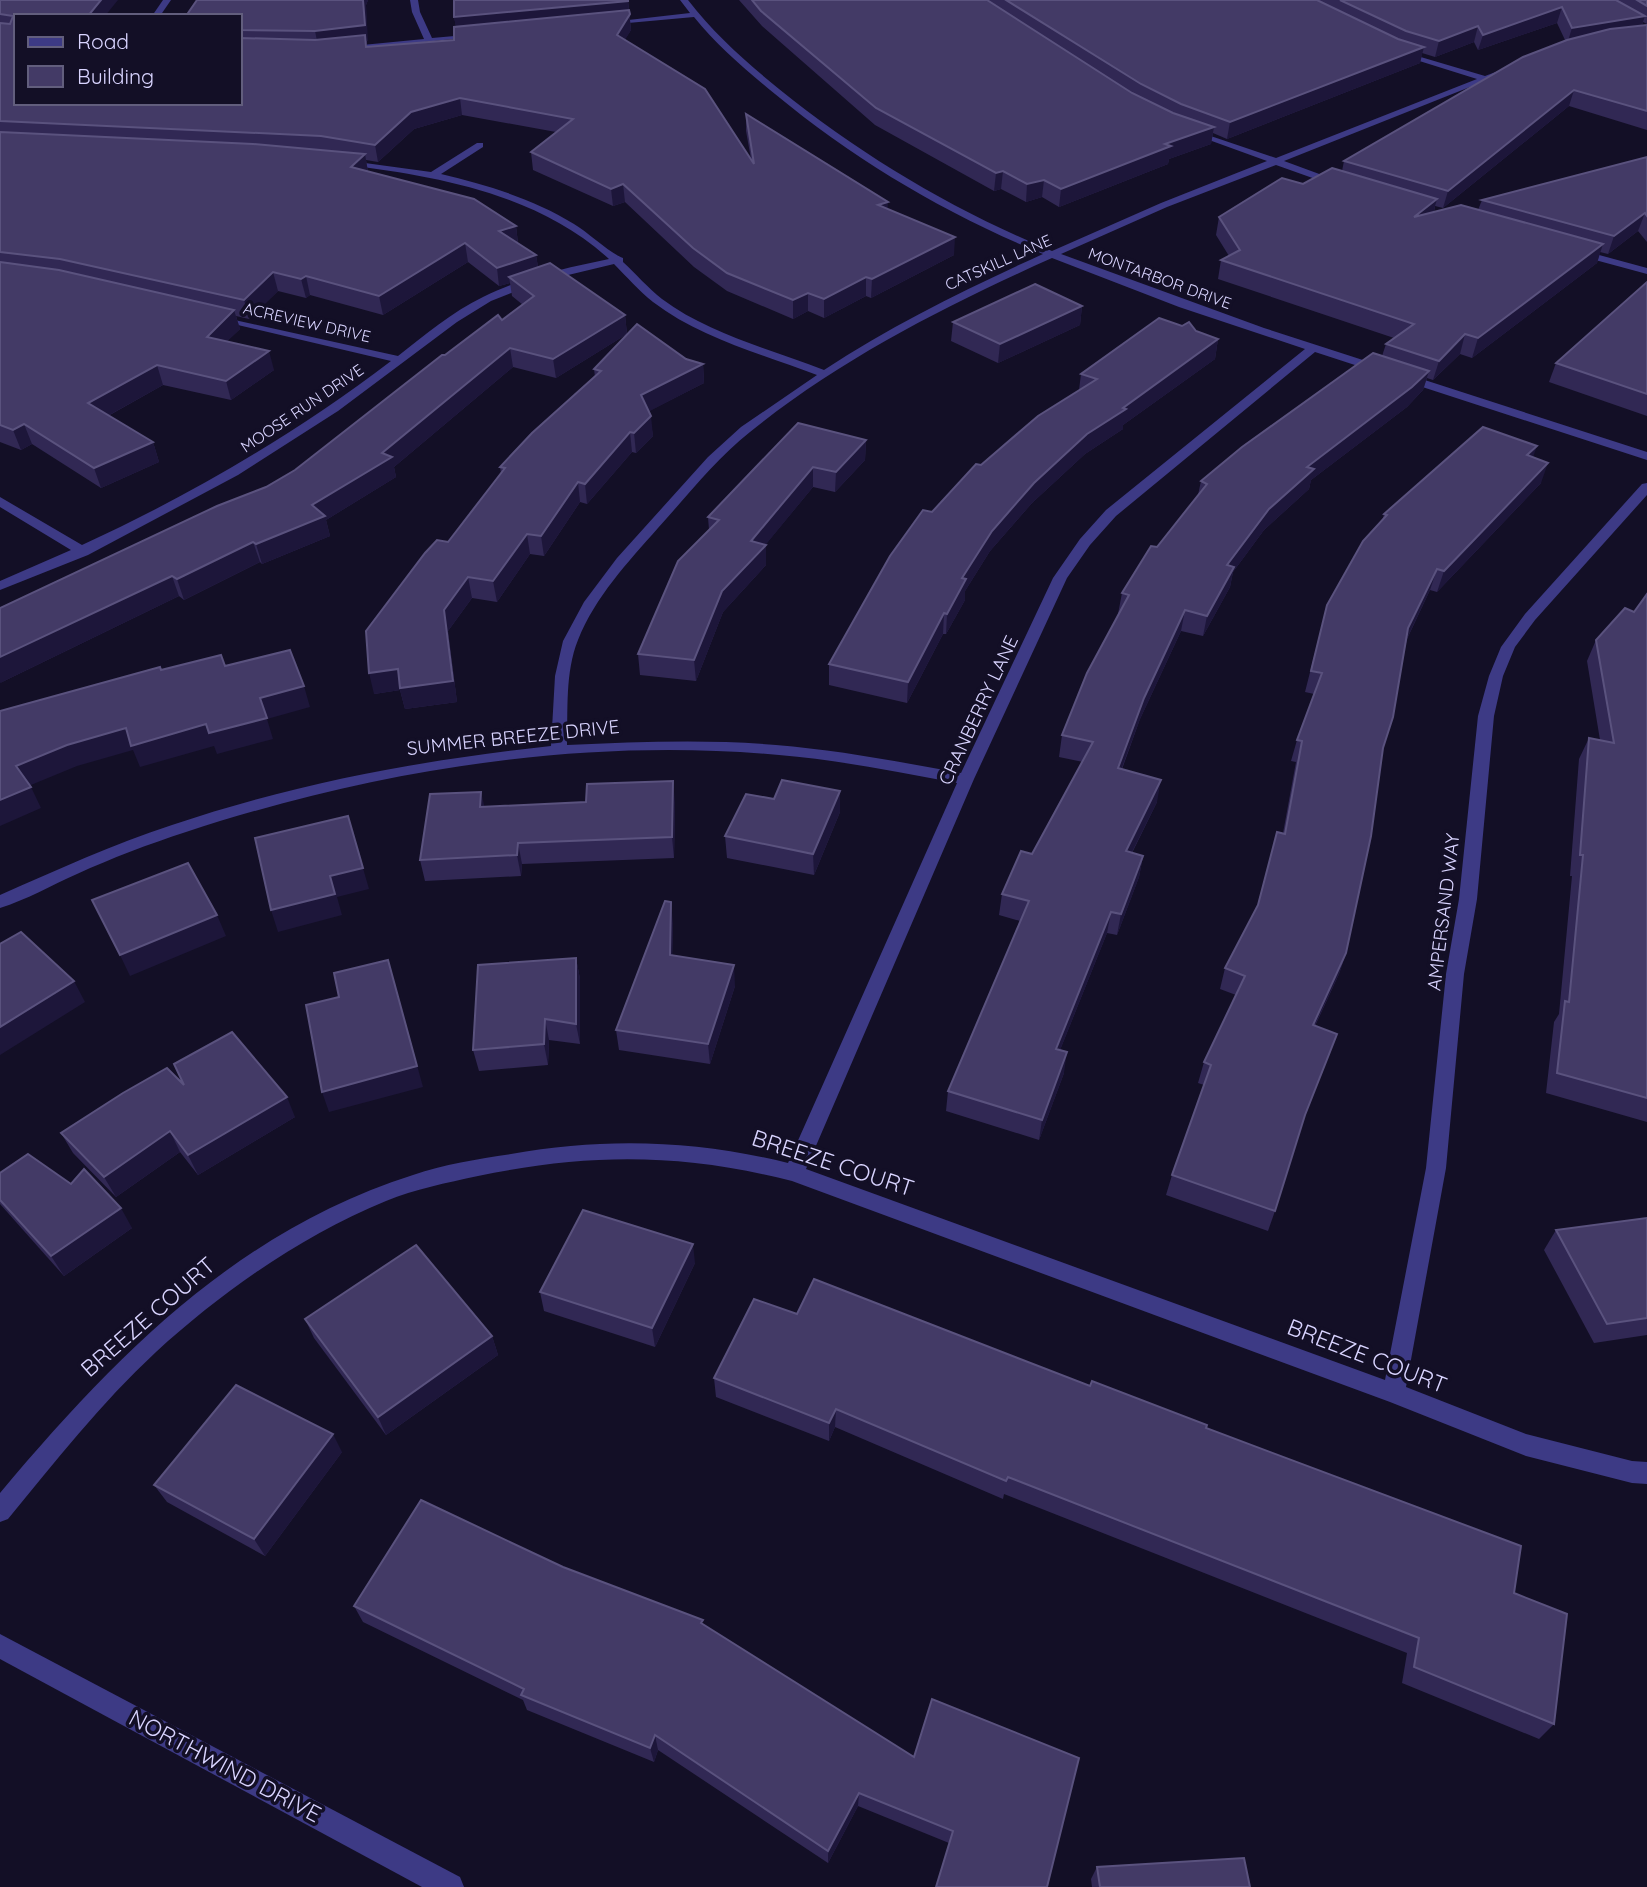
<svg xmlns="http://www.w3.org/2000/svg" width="1647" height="1887" font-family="Quicksand,sans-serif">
	<rect width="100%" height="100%" fill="#130f26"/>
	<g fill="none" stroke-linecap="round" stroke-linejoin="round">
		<g fill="#3d3a85" fill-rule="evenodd">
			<path d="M163,0H171L160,16H152Z"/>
			<path d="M410,0H418L420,12L432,38L477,34L481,36L349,50L352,46L424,39L412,12Z"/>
			<path d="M680,0H688C714,34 746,62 779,89C862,156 953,210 1052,251L1161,203L1267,161L1187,132V128L1276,158L1477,79L1397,54V50L1485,76L1501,70L1505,73L1284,161L1341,182V186H1335L1276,165L1167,207L1061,254L1264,328L1647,452V460L1315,352L1116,516L1090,545L1067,578L974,779L806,1169L1385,1380L1426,1168L1446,974L1459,899L1478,716L1489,676L1501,647L1525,614L1642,484L1647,483V495L1535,620L1515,647L1503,676L1494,716L1477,899L1464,974L1446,1168L1406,1387L1526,1434L1632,1461L1647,1462V1484L1632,1483L1526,1456L1390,1402L792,1181C682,1153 589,1153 478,1176C446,1183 415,1189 386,1201C301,1236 223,1291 156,1352C101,1403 55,1462 8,1519L0,1522V1493C115,1356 237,1231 413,1175C444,1164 478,1159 511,1154C605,1137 696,1140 788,1163L957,783C898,772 839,760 779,755C580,737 375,770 186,832C149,844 112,858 77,874C52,885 26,900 0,908V895C57,870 113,844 172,825C296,783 422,760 551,746L555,676L563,641L584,602L617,558L708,457L741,427L817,375C762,354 700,338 653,302C639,291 627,277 614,264L539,282L491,301L457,322L338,411L238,475L88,555L0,590V581L71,550L0,507V497L82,545C191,495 295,434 391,361L212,319V315L398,356C425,335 452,312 483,297C523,277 566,268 609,259C538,194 437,176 346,165L343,164V160L431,172L477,143H483V147L441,174C487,185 534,199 574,224C588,232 609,253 623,258V262C636,274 648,288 662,299C709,334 770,349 824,370C894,324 968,288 1043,254C946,214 856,161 775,94C746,70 717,46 694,17L606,25L602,23L690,13ZM1052,258L1179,307L1305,349L1106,510L1080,539L1053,578L961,773C900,762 838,750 776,745C706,739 637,742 567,745C568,711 565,672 578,640C595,597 628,562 658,528C688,495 715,460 750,432C840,359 947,305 1052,258Z"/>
			<path d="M1577,249L1647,268V274L1573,254L1572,252Z"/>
			<path d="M0,1634L460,1877L464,1887H422L0,1659Z"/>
		</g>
	</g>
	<g fill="#312854">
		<path d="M0,0L16,16L240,103V16L197,0H368L366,5L367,47L454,40L456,26L454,17L628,0L631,30L625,39L751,159L746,131V114L888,209L954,255L871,298L866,296L824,318L808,311L793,319L727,291L694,267L625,202L613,206L533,170L531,152L556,132L462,115L414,129L378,162L366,160L368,172L516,226L518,243L536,255L538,267L625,315L627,334L556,378L513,367L394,467L396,477L326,520L330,536L262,564L260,562L184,600L179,596L0,683L266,487L295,470L445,355L502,320L523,305L512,296L510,283L499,286L468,262L383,315L310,295L306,298L278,291L249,319L236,316L240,329L227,341L274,370L231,400L163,385L108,416L153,442L159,462L101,488L32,444L21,450L0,442Z"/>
		<path d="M739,0H1647V24L1643,22L1642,25H1647V130L1569,106L1443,208L1435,206L1434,212L1478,210L1482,200L1647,157V242L1638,231L1608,254L1600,252L1597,263L1472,358L1460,354L1433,380L1427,378L1423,390L1407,407L1311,480L1309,489L1264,530L1233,572L1230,587L1203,636L1181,631L1140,719L1122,769L1157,802L1132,853L1143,856L1139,877L1117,935L1107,933L1060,1050L1064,1073L1039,1140L946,1111L948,1091L1020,921L999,915L1002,894L1032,854L1083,762L1059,757L1062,735L1118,614L1122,593L1198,495L1201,481L1382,356L1386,344L1394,338L1218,279L1221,260L1229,256L1216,235L1219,217L1342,171L1344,161L1565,40L1557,23L1478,50L1474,42L1435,57L1422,53L1420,63L1227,139L1213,133L1211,144L1169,159L1168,164L1059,207L1042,197L1026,202L1001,189L994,191L875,125L762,26Z"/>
		<path d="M1647,282V416L1549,382L1556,363Z"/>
		<path d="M1082,306L1080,325L998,363L951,341L953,322Z"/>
		<path d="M1182,326L1218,339L1215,359L1123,425V429L1085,454L1032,503L990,551L965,591V600L946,634H943L907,703L829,685V664L932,512L981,465L1079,390L1081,374Z"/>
		<path d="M686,359L703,364L704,383L649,411L653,436L636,453L632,452L587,504L580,502L544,556L530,554L497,602L472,598L448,631L457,702L405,709L400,690L374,694L448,542L501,473L500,467L595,377L594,369Z"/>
		<path d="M866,440L865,460L835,492L813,487L765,545L766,565L723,612L696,681L640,675L638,654L709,530L708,517Z"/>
		<path d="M1533,458L1541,483L1437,592L1430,590L1407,639L1383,748L1346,953L1339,974L1315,1026L1337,1034L1303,1121L1275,1211L1268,1231L1166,1195L1172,1175L1204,1085L1198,1083L1204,1062L1236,995L1220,989L1225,968L1257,907L1277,832L1283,833L1296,762L1291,761L1297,740L1314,694L1305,692L1327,605L1382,521L1384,514Z"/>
		<path d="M1647,594V1122L1546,1093L1554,1022L1559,1014L1572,876H1570L1579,759L1589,738L1600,740L1587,661L1596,640L1634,612Z"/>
		<path d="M840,791V812L814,875L727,858L725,836L774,799Z"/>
		<path d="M675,802L674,858L522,864L521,876L425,881L420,860L484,807Z"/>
		<path d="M673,923L672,956L735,986L710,1064L619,1050L616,1030Z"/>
		<path d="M576,958L580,979V1044L549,1040L548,1065L479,1071L473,1050Z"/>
		<path d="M184,1084L295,1117L198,1175L180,1152L116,1197L73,1153L61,1133Z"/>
		<path d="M0,1173L132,1228L64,1276L0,1204Z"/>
		<path d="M1647,1218V1335L1594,1343L1544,1250L1556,1230Z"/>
		<path d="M695,1263L655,1347L544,1311L540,1292Z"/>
		<path d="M797,1314L1090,1386L1206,1428L1514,1593L1554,1724L1539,1739L1402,1683L1407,1653L1004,1494L1003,1499L835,1427L829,1441L716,1397L714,1378Z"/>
		<path d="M305,1319L492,1336L498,1355L386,1435L314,1338Z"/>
		<path d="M342,1452L265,1556L167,1502L154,1485Z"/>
		<path d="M563,1567L704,1625L914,1757L1079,1758L949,1843L858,1806L828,1863L658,1750L654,1762L527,1710L523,1700L363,1622L354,1606Z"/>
		<path d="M1097,1867L1250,1887H1092L1091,1879Z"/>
	</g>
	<g fill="#1d163a">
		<path d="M101,0H118L105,16H88Z"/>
		<path d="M363,0H368L366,5L368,41H366L368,51L366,47L318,46L315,31Z"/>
		<path d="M628,1L631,30L619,50L617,35L457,33L454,17Z"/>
		<path d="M1562,7L1557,23L1478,50L1483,35Z"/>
		<path d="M1645,16L1640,31L1567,44L1572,28Z"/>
		<path d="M1478,26L1474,42L1435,57L1439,41Z"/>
		<path d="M1424,47L1420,63L1227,139L1230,122Z"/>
		<path d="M1574,90L1569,106L1443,208L1448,191Z"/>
		<path d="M460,98L462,115L414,129L378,162L375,145L411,112Z"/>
		<path d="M1214,127L1211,144L1169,159L1168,164L1059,207L1061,189L1165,144Z"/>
		<path d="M365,154L368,172L351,167Z"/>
		<path d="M1003,171L1001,189L994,191L996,173Z"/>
		<path d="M1044,180L1042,197L1026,202L1027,184Z"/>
		<path d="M623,184L625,202L613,206L611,189Z"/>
		<path d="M1437,199L1432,217H1414Z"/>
		<path d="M888,202L887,220L878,205Z"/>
		<path d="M1645,213L1638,231L1608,254L1614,236Z"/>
		<path d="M516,226L518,244L499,231Z"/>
		<path d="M955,237L954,255L871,298L872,279Z"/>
		<path d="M465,243L468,262L383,315L379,296Z"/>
		<path d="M1603,244L1597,263L1472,358L1478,338Z"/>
		<path d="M536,255L539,273L509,277L510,283L499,286L497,268Z"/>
		<path d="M273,272L278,291L249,319L244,300Z"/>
		<path d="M306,276L310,295L306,298L301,279Z"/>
		<path d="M866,277V296L824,318V299Z"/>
		<path d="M808,293V311L793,319V300Z"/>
		<path d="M1082,306L1080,325L998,363L1000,344Z"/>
		<path d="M234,310L240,329L212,356L207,337Z"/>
		<path d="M625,315L627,334L556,378L553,359Z"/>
		<path d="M1465,334L1460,354L1433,380L1439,361Z"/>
		<path d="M1218,339L1215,359L1123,425V429L1085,454L1032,503L990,551L965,591V600L946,634L947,614L962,578L992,531L1034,483L1087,434Z"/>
		<path d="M510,348L513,367L394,467L396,477L326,520L330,536L262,564L256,544L312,505L382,453Z"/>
		<path d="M269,351L274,370L231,400L226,381Z"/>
		<path d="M703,364L704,383L642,415L641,395Z"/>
		<path d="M157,365L163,385L95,423L88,403Z"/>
		<path d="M1429,371L1423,390L1407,407L1311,480L1309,489L1264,530L1233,572L1230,587L1203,636L1207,616L1227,565L1269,509L1307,467Z"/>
		<path d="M651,416L653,436L636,453L634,433Z"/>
		<path d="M24,424L32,444L21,450L13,430Z"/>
		<path d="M630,432L632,452L587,504L585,484Z"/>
		<path d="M866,440L865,460L835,492L836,472Z"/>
		<path d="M153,442L159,462L101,488L94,468Z"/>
		<path d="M1537,446L1530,466L1527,455Z"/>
		<path d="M1548,463L1541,483L1437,592L1444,571Z"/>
		<path d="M813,467V487L763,548L766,545V565L723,612L696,681L694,660L722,591L751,541Z"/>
		<path d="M578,482L580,502L544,556L541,536Z"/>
		<path d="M527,534L530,554L497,602L493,581Z"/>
		<path d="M253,542L260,562L184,600L177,579Z"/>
		<path d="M1437,569L1430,590L1402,649L1408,628Z"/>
		<path d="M172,576L179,596L0,683V657Z"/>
		<path d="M468,577L472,598L448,631L457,702L405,709L400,690L374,694L369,673L398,669L444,610Z"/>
		<path d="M1185,610L1181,631L1140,719L1114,789L1118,768L1144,698Z"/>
		<path d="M944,613L943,634L907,703L908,682Z"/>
		<path d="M304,686L310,707L267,719L273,739L217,754L214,746L140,767L133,750L77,766L26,787L16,766L67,745L126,728L260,698Z"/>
		<path d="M1161,780L1157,802L1122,872L1126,851Z"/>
		<path d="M673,781L675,802L674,858L672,837Z"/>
		<path d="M31,787L41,808L0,826V800Z"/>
		<path d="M840,791V812L814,875L813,854Z"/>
		<path d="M481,792L486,813L480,807Z"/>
		<path d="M348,816L369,889L337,897L342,915L278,932L271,910L330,876Z"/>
		<path d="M518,843L522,864L521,876L517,855Z"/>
		<path d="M1143,856L1139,877L1117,935L1121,914Z"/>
		<path d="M671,902L673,923L672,976L670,955Z"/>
		<path d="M1111,912L1107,933L1052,1070L1056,1049Z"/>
		<path d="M217,915L226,936L130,976L120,955Z"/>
		<path d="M1346,953L1339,974L1305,1046L1313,1025Z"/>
		<path d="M576,958L580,979V1044L576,1024Z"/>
		<path d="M734,965L735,986L710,1064L708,1044Z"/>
		<path d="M74,981L85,1002L0,1055V1027Z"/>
		<path d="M394,981L423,1087L329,1112L322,1092Z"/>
		<path d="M545,1019L549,1040L548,1065L544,1044Z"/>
		<path d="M1067,1052L1064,1073L1039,1140L1042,1120Z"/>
		<path d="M287,1097L295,1117L198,1175L188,1155Z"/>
		<path d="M170,1131L180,1152L116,1197L104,1177Z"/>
		<path d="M121,1208L132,1228L64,1276L51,1256Z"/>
		<path d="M693,1244L695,1263L655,1347L652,1328Z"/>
		<path d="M492,1336L498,1355L386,1435L378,1417Z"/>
		<path d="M836,1409L835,1427L829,1441V1423Z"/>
		<path d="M333,1434L342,1452L265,1556L254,1539Z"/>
		<path d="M655,1735L658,1750L654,1762L650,1748Z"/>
		<path d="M859,1793L858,1806L828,1863V1851Z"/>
	</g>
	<g fill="#433a66" stroke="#5a527e" stroke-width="2">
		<path d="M0,0H101L88,16H16V103H240V38L315,40L365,35L366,47L454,40V27L629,10L630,14L617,35L705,89L754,164L746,114L888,202L878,205L955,237L872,279L866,277L824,299L808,293L793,300L727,273L693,248L623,184L611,189L531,152L573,119L460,98L411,112L375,145L321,136L0,121V23L10,24L13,16L0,14Z"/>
		<path d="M197,0H363L365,25L315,31L240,30V16H186Z"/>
		<path d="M454,0H628V1L454,17Z"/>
		<path d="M752,0H987L1132,93L1173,113L1214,127L1165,144L1171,146L1061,189L1044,180L1027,184L1003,171L996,173L876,108L761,11Z"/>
		<path d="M1006,0H1317L1398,39L1424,47L1230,122L1181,104L1141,84Z"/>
		<path d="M1340,0H1616L1645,16L1572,28L1562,7L1483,35L1478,26L1439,41L1406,31Z"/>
		<path d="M1637,0H1647V6Z"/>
		<path d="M1647,25V111L1574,90L1448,191L1344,161L1523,57L1567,40L1610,29Z"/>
		<path d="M0,132L253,144L365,154L351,167L474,199L516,226L499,231L536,255L497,268L465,243L379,296L306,276L301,279L273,272L244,300L60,259L0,252Z"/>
		<path d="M1647,157V216L1645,213L1614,236L1482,200Z"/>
		<path d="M1332,168L1437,199L1414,217L1461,205L1603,244L1478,338L1465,334L1439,361L1386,344L1414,324L1221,260L1240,250L1219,217L1282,178L1303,184Z"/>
		<path d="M0,262L59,270L234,310L207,337L269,351L226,381L157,365L88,403L153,442L94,468L24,424L13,430L0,425Z"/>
		<path d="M550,263L625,315L553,359L510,348L382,453L392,457L312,505L325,516L256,544L253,542L177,579L172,576L0,657V608L217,506L266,487L295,470L442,355H445L498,315L502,320L534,296L509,277Z"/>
		<path d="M1647,282V394L1556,363Z"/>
		<path d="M1035,284L1082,306L1000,344L953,322Z"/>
		<path d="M1159,318L1182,326L1189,322L1196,331L1218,339L1123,408L1126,409L1087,434L1034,483L992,531L962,578L966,579L947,614L944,613L908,682L829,664L890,556L923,510L932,512L976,464L981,465L1038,416L1097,379L1081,374Z"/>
		<path d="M637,324L686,359L703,364L641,395L651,416L634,433L630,432L585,484L578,482L541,536L527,534L493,581L468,577L444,610L453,681L400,688L398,669L369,673L366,631L425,553L437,540L448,542L505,468L500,467L532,433L601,371L594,369Z"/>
		<path d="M1373,353L1429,371L1412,387L1307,467L1314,469L1269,509L1227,565L1234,567L1207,616L1185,610L1144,698L1118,768L1161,780L1126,851L1143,856L1121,914L1111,912L1056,1049L1067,1052L1042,1120L948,1091L1029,901L1002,894L1021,851L1032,854L1093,742L1062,735L1087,673L1129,595L1122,593L1151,546L1157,547L1207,484L1201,481L1242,447Z"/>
		<path d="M798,423L866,440L836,472L813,467L751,541L766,545L722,591L694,660L638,654L678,561L719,520L708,517Z"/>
		<path d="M1483,427L1537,446L1527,455L1548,463L1444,571L1437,569L1408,628L1393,717L1383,748L1371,836L1346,953L1313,1025L1337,1034L1305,1115L1275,1211L1172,1175L1211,1065L1204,1062L1245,976L1225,968L1258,905L1277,832L1285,834L1302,741L1297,740L1322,673L1311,671L1327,605L1363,541L1387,515L1384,514Z"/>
		<path d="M1647,594V1098L1557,1073L1565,1001L1569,1002L1583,855H1580L1589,738L1614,743L1596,640L1625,608L1634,612Z"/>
		<path d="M290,650L304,686L260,698L267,718L209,733L206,724L131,746L126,728L67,745L16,766L31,787L0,800V711L160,667L161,670L221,655L225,666Z"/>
		<path d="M782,780L840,791L813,854L725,836L746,794L774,799Z"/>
		<path d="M673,781L672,837L518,843L517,855L420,860L430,794L481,792L480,807L586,802L587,784Z"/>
		<path d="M348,816L363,868L330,876L335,894L271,910L255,838Z"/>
		<path d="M188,863L217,915L120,955L92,900Z"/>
		<path d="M665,901L671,902L670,955L734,965L708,1044L616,1030Z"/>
		<path d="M21,932L74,981L0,1027V944Z"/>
		<path d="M576,958V1024L545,1019L544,1044L473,1050L478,965Z"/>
		<path d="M388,960L417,1066L322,1092L306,1005L339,997L334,973Z"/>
		<path d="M232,1032L287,1097L188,1155L170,1131L104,1177L61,1133L123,1093L167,1068L184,1085L174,1064Z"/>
		<path d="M28,1154L71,1184L84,1169L121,1208L51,1256L0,1200V1173Z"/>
		<path d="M583,1210L693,1244L652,1328L540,1292Z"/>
		<path d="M1647,1218V1318L1607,1324L1556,1230Z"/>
		<path d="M416,1245L492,1336L378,1417L305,1319Z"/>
		<path d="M814,1279L1090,1386L1092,1381L1207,1425L1206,1428L1521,1546L1514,1593L1567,1614L1554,1724L1414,1667L1419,1638L1008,1477L1006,1481L836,1409L829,1423L714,1378L754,1299L797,1314Z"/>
		<path d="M236,1385L333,1434L254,1539L154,1485Z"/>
		<path d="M421,1500L563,1567L703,1620L701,1623L914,1757L932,1699L1079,1758L1047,1887H936L953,1831L859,1793L828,1851L655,1735L650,1748L521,1695L524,1689L354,1606Z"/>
		<path d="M1244,1858L1250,1887H1100L1097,1867Z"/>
	</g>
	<g text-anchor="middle" stroke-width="7" stroke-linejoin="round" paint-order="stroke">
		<g font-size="16" fill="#d9d4ff" stroke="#130f26">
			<text transform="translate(998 262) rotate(-24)" y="6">CATSKILL LANE</text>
			<text transform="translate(1160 278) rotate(20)" y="6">MONTARBOR DRIVE</text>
			<text transform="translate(307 322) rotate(13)" y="6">ACREVIEW DRIVE</text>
			<text transform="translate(302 408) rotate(-34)" y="6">MOOSE RUN DRIVE</text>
		</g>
		<g font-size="19" fill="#d9d4ff" stroke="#130f26">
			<text transform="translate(978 710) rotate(-65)" y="7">CRANBERRY LANE</text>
			<text transform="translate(513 737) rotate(-6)" y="7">SUMMER BREEZE DRIVE</text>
			<text transform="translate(1443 912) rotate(-83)" y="7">AMPERSAND WAY</text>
		</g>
		<g font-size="23" fill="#d9d4ff" stroke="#130f26">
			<text transform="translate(833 1163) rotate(18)" y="8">BREEZE COURT</text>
			<text transform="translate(148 1317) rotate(-41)" y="8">BREEZE COURT</text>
			<text transform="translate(1367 1356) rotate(21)" y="8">BREEZE COURT</text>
			<text transform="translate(225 1766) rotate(28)" y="8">NORTHWIND DRIVE</text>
		</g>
	</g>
	<rect x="14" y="14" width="228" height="91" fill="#130f26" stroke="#625e7d" stroke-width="2"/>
	<rect x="28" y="37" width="35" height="10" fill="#3d3a85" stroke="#625e7d" stroke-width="2"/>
	<text x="77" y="49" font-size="21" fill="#d9d4ff">Road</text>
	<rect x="28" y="66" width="35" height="21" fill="#433a66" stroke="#625e7d" stroke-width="2"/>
	<text x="77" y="84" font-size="21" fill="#d9d4ff">Building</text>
</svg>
